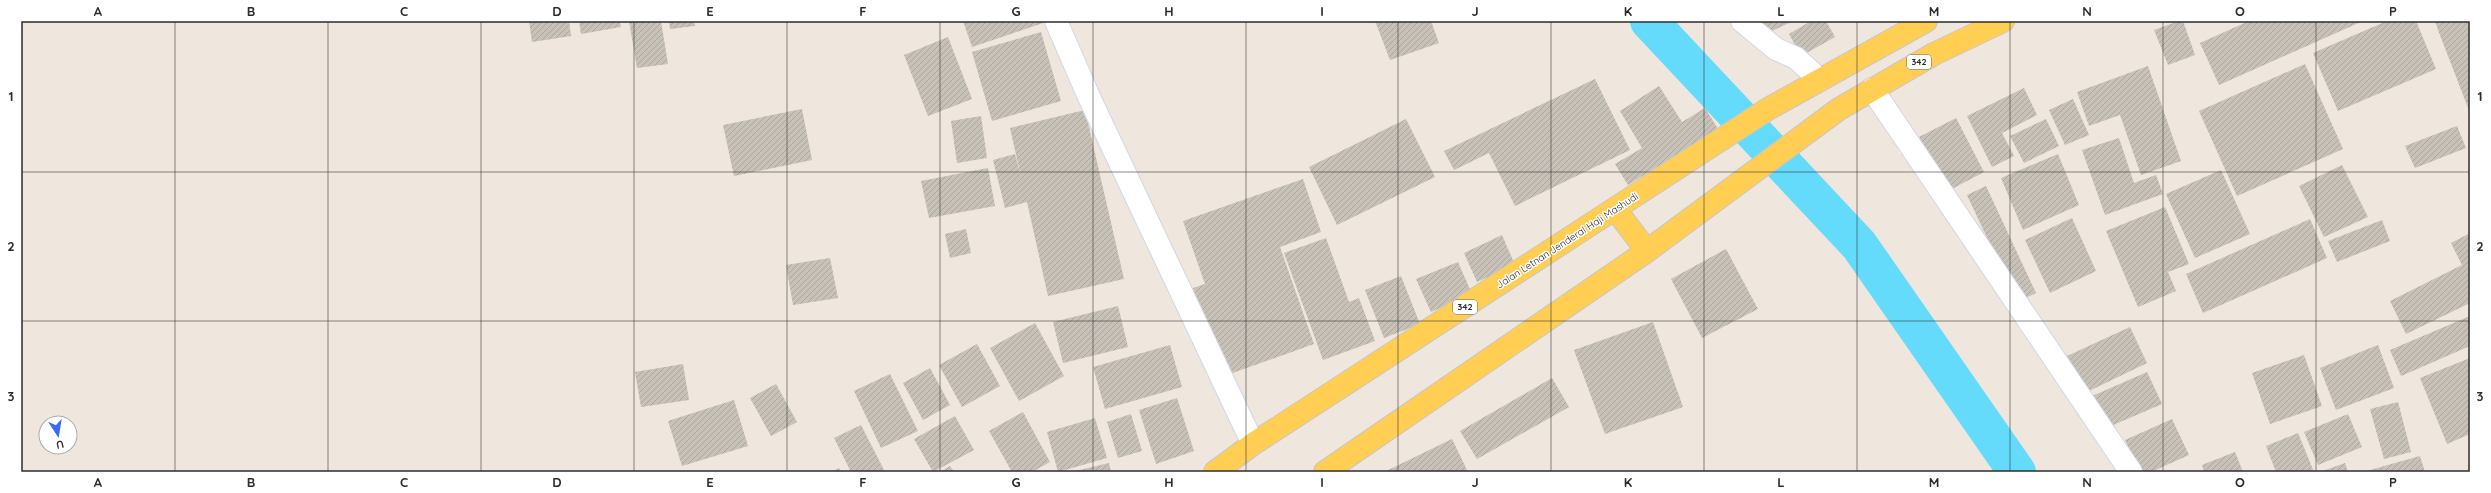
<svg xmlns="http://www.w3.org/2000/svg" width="2491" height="493" font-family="Quicksand,sans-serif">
	<defs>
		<pattern id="building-hatch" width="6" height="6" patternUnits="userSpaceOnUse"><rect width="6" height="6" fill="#c7c1b8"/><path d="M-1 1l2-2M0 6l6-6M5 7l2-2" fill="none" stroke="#aba69e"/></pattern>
	</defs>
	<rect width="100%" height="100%" fill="#efe6dd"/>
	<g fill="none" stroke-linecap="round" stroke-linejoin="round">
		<path stroke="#65dbfc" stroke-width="38" d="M1649,21L1859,245L2017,472"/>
	</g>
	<g fill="url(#building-hatch)">
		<path d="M529,21H569L571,36L532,42Z"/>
		<path d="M579,21H620L621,27L581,34Z"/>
		<path d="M629,21H661L668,64L637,68Z"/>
		<path d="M669,21H694L695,26L670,29Z"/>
		<path d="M963,21H1042L1043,23L972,47Z"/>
		<path d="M1375,21H1431L1439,43L1390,60Z"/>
		<path d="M1760,21H1793L1766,34Z"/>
		<path d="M1811,21H1826L1835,37L1801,56L1789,34Z"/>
		<path d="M2179,21H2183L2195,55L2168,65L2154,30Z"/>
		<path d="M2249,21H2363L2219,85L2200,43Z"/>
		<path d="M2387,21H2416L2436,69L2338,111L2313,53Z"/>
		<path d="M2435,21H2470V113L2438,30Z"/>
		<path d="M1041,32L1061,101L992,121L972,52Z"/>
		<path d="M948,37L972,99L928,116L904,55Z"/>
		<path d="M2305,64L2343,149L2237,196L2199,111Z"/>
		<path d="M2148,66L2181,161L2141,175L2120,115L2089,126L2077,92Z"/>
		<path d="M1595,79L1630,150L1515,206L1489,153L1454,170L1444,151Z"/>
		<path d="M1659,86L1682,122L1705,108L1718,129L1628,185L1615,164L1642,148L1620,111Z"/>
		<path d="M2024,88L2037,115L2002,133L2014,156L1992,167L1967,116Z"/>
		<path d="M2073,99L2089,135L2065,145L2049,110Z"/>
		<path d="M802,109L812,160L734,176L723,125Z"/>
		<path d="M1085,110L1124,279L1048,296L1027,202L1005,208L993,160L1015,154L1022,181L1010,128Z"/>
		<path d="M981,116L987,158L957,163L951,121Z"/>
		<path d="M1956,118L1984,172L1948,191L1919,137Z"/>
		<path d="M1406,119L1435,177L1337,225L1309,167Z"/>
		<path d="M2046,119L2059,146L2024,163L2010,136Z"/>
		<path d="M2457,126L2466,148L2415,168L2405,146Z"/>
		<path d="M2119,138L2134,183L2156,175L2163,194L2105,215L2082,150Z"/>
		<path d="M2058,154L2079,205L2023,230L2001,178Z"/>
		<path d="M2342,165L2368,217L2324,237L2299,186Z"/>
		<path d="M988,168L995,206L929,218L921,181Z"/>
		<path d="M2221,170L2250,234L2195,258L2166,194Z"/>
		<path d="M1303,179L1321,232L1280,247L1314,344L1224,376L1193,288L1205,284L1183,221Z"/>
		<path d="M1986,186L2036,293L2017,302L1967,195Z"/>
		<path d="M2165,207L2189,264L2168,272L2176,291L2138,307L2106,231Z"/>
		<path d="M2072,218L2096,271L2050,293L2025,240Z"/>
		<path d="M2310,219L2327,258L2203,313L2186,274Z"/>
		<path d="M2382,220L2390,241L2337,262L2328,241Z"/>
		<path d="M966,229L971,253L950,258L945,234Z"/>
		<path d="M2470,233V303L2406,334L2390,301L2462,265L2451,243Z"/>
		<path d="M1502,235L1515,265L1477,282L1464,253Z"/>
		<path d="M1326,238L1349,302L1359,298L1375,341L1323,360L1284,253Z"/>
		<path d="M1726,249L1758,309L1702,338L1671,279Z"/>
		<path d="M830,258L838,298L793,305L786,265Z"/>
		<path d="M1458,262L1472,294L1431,312L1416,279Z"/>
		<path d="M1401,276L1420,324L1384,338L1365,290Z"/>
		<path d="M1118,306L1128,347L1063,363L1053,322Z"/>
		<path d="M2470,316V346L2401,376L2390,350Z"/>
		<path d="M1653,322L1683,407L1605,434L1574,350Z"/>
		<path d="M1035,323L1064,376L1019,401L990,348Z"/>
		<path d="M2130,327L2147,363L2085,393L2067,356Z"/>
		<path d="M977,344L1000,386L962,407L939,365Z"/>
		<path d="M1170,345L1182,387L1105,409L1093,367Z"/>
		<path d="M2378,345L2394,388L2336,410L2320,368Z"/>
		<path d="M2304,355L2322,406L2270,424L2252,373Z"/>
		<path d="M2470,358V434L2447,444L2420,378Z"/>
		<path d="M683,364L689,400L641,407L635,372Z"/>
		<path d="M930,368L950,405L923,420L903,383Z"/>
		<path d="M2147,372L2162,404L2104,429L2090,397Z"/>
		<path d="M890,374L918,431L881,448L854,391Z"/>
		<path d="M1552,378L1569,407L1477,459L1460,431Z"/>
		<path d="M776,384L797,422L771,436L750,398Z"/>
		<path d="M1177,398L1194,451L1156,464L1139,410Z"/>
		<path d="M734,400L748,446L682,466L668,421Z"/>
		<path d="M2398,402L2411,452L2384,459L2370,409Z"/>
		<path d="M1023,412L1050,462L1032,472H1012L989,431Z"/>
		<path d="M1131,414L1142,451L1118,458L1107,422Z"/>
		<path d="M2348,414L2362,447L2318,465L2304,432Z"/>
		<path d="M955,416L974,450L933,472L914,439Z"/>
		<path d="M1095,418L1107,458L1058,472L1047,432Z"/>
		<path d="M2172,419L2189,455L2151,472H2140L2125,440Z"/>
		<path d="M861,425L885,472H851L834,438Z"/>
		<path d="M2298,433L2314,472H2276L2266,446Z"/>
		<path d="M1452,439L1468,472H1384Z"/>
		<path d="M2235,452L2243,472H2204L2202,465Z"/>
		<path d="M2420,456L2425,472H2363Z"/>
		<path d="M1109,463L1111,472H1075V471Z"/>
		<path d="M2345,463L2348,472H2320Z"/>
		<path d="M950,466L954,472H940Z"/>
		<path d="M839,468L841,472H831Z"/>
	</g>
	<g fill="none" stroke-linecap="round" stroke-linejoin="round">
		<defs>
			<g id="minor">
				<path d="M1056,21L1089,97L1253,444"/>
				<path d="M1742,21L1776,49L1796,58L1820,80"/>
				<path d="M1872,89L2131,472"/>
			</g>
			<g id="major">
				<path d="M1615,209L1647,251"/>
				<path d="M1215,472L1253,444L1768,109L1926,21"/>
				<path d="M1325,472L1647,251L1839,109L1934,54L2003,21"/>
			</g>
		</defs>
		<use href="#minor" stroke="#d2d7e6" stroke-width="24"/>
		<use href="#major" stroke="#c8c8c8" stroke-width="24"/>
		<use href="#minor" stroke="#fff" stroke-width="22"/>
		<use href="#major" stroke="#ffce52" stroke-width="22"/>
	</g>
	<path fill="none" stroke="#2c2c2c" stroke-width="1" stroke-opacity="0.55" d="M175,21V472M328,21V472M481,21V472M634,21V472M787,21V472M940,21V472M1093,21V472M1246,21V472M1398,21V472M1551,21V472M1704,21V472M1857,21V472M2010,21V472M2163,21V472M2316,21V472M21,172H2470M21,321H2470"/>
	<g text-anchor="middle" stroke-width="3" stroke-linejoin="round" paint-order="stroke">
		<g fill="#fff" stroke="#6b6b6b" stroke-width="1">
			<rect x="1907" y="55" width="24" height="14" rx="3"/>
			<rect x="1453" y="300" width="24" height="14" rx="3"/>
		</g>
		<g font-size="9" font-weight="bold" fill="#2c2c2c">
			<text x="1919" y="65">342</text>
			<text x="1465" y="310">342</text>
		</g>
		<g font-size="10" fill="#2c2c2c" stroke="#fff">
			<text transform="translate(1567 240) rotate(-33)" y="4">Jalan Letnan Jenderal Haji Mashudi</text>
		</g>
	</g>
	<rect width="2491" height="493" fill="none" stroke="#ffffff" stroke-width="44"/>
	<g transform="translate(58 435) rotate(168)"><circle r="19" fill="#ffffff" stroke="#ababab"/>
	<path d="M0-3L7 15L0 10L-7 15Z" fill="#3a68ff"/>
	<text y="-6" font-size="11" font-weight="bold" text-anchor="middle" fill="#2c2c2c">U</text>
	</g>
	<rect x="22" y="22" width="2447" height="449" fill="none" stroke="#2c2c2c" stroke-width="1.5"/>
	<g font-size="13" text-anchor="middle" font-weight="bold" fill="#2c2c2c">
		<text x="98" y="16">A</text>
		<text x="251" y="16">B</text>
		<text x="404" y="16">C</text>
		<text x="557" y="16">D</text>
		<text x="710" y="16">E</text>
		<text x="863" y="16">F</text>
		<text x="1016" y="16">G</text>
		<text x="1169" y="16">H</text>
		<text x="1322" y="16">I</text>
		<text x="1475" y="16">J</text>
		<text x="1628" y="16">K</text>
		<text x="1781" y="16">L</text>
		<text x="1934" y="16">M</text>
		<text x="2087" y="16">N</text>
		<text x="2240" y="16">O</text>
		<text x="2393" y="16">P</text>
		<text x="11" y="101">1</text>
		<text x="2480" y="101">1</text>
		<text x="11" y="251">2</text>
		<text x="2480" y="251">2</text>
		<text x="11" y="401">3</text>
		<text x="2480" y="401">3</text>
		<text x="98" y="487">A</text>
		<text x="251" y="487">B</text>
		<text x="404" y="487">C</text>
		<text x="557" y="487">D</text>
		<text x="710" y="487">E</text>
		<text x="863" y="487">F</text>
		<text x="1016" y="487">G</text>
		<text x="1169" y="487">H</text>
		<text x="1322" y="487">I</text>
		<text x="1475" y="487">J</text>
		<text x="1628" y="487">K</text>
		<text x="1781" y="487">L</text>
		<text x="1934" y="487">M</text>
		<text x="2087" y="487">N</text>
		<text x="2240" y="487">O</text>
		<text x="2393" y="487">P</text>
	</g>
</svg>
